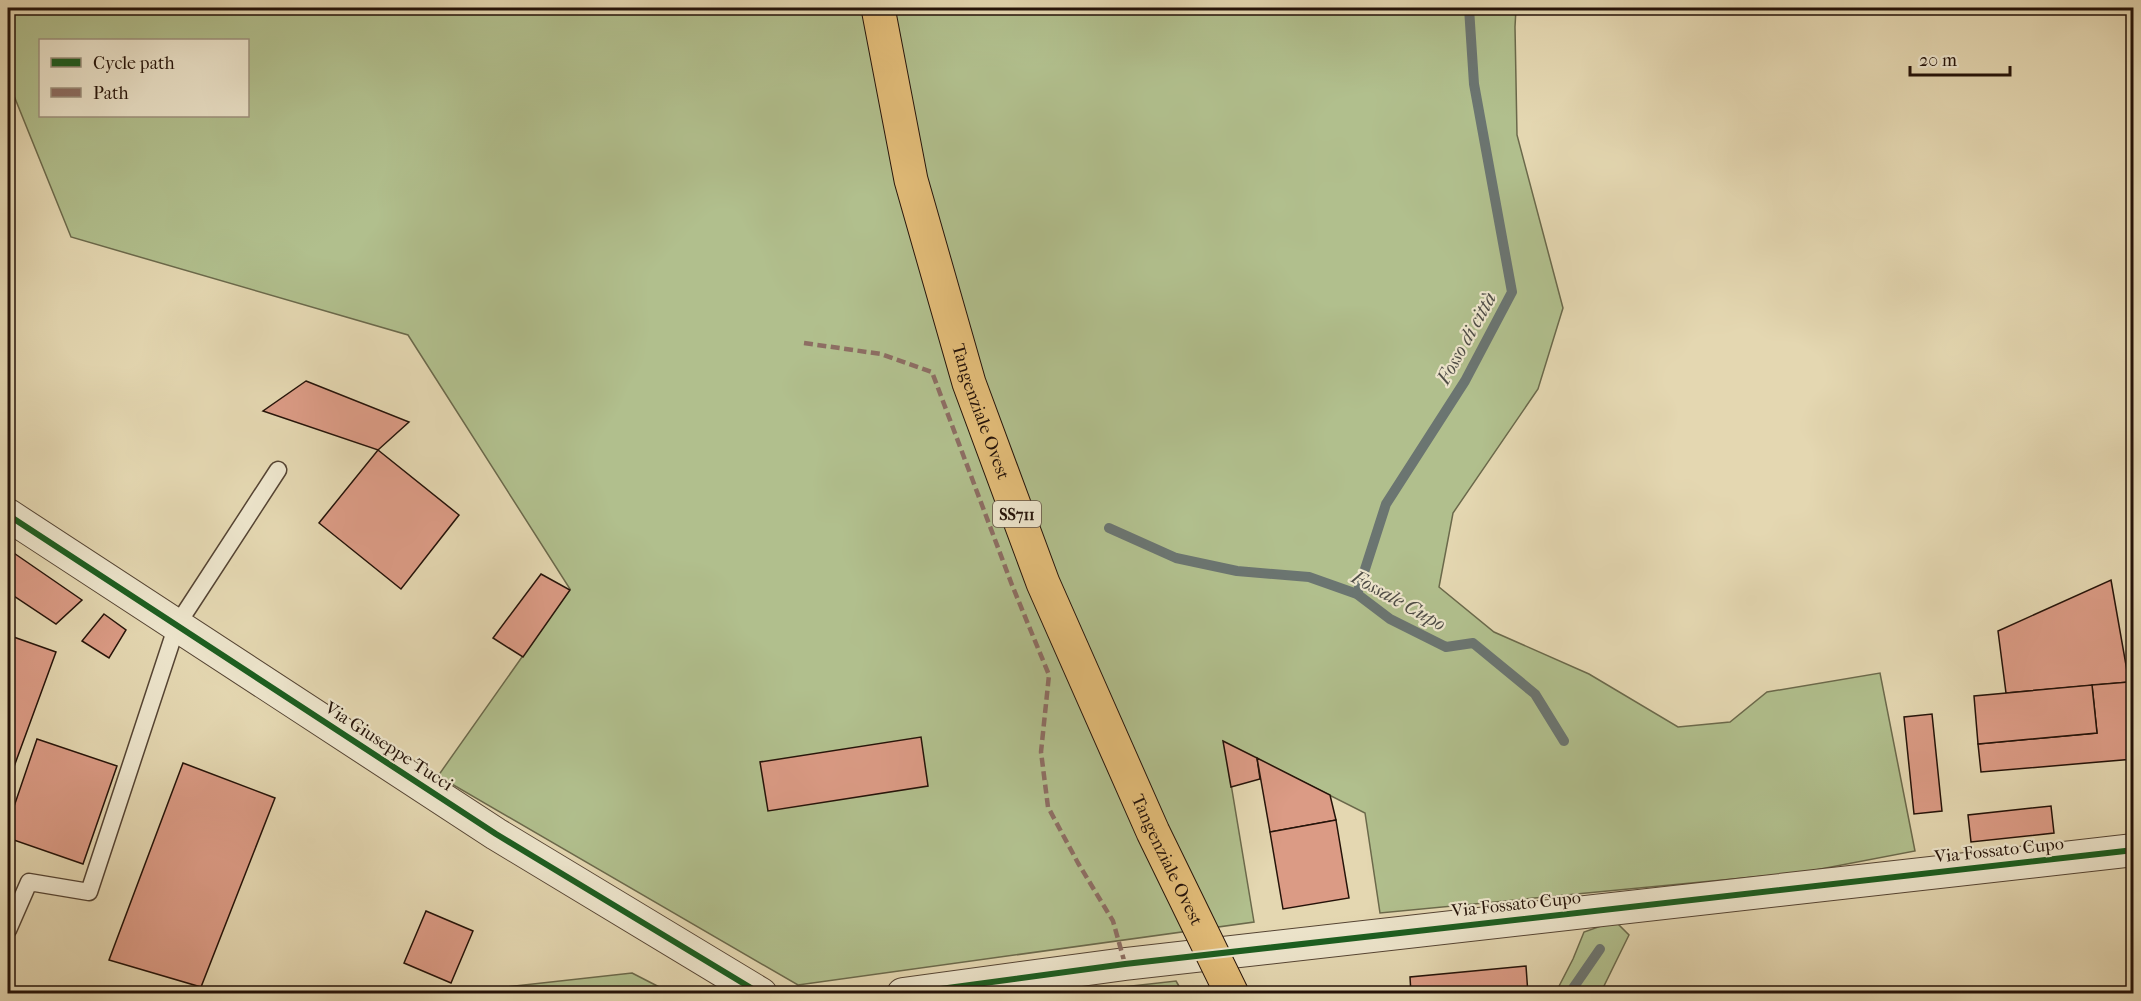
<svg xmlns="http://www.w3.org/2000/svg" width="2141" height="1001" font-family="'IM FELL French Canon',serif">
	<rect width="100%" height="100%" fill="#e4d7b1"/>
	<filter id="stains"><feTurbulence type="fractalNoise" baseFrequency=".00333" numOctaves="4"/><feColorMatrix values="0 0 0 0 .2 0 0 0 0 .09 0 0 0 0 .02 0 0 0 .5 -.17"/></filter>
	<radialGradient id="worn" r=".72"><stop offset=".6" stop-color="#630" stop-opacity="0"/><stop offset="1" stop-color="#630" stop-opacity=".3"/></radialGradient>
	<g fill="#b1bf8d" stroke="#6b694b" stroke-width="1.5" fill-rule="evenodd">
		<path d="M8,8H1516L1515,27L1517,135L1563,308L1538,389L1453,513L1439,587L1494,632L1589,674L1678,727L1730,722L1767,692L1880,673L1915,851L1805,872L1380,913L1365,813L1224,742L1254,922L798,985L438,776L570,589L408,335L71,237L8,81ZM40,40H248V116H40Z"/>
		<path d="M1615,921L1629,935L1603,988V993L1555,994L1573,959L1584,932Z"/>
		<path d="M632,973L671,993H453Z"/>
		<path d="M1176,981L1183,993H1069Z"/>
	</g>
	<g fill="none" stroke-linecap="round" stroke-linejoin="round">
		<g stroke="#6b7571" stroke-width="10">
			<path d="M1109,528L1176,558L1237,571L1309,577L1357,594L1390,619L1446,647L1473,643L1535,694L1564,741"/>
			<path d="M1357,594L1386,504L1465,381L1512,292L1474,84L1469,8"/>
			<path d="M1569,994L1600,949"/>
		</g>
	</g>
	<g fill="#db9b85" stroke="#251309" stroke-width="1.5">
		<path d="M306,381L409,422L378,450L263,411Z"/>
		<path d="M378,450L459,515L401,589L319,523Z"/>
		<path d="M8,549L82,600L56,624L8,592Z"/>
		<path d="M541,574L570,590L523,657L493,638Z"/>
		<path d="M2111,580L2129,682L2006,693L1998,631Z"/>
		<path d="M104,614L126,630L109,658L82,641Z"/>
		<path d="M8,635L56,652L8,783Z"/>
		<path d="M2129,682L2134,726V759L1981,772L1978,744L2097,733L2092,685Z"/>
		<path d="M2092,685L2097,733L1978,744L1974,696Z"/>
		<path d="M1932,714L1942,811L1914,814L1904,717Z"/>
		<path d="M921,737L928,786L768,811L760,762Z"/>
		<path d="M37,739L117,766L83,864L8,838V824Z"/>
		<path d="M1223,741L1257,758L1260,779L1231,787Z"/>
		<path d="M1257,758L1330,795L1336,820L1270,832Z"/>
		<path d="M183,763L275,798L201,987L109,960Z"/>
		<path d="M2051,806L2054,833L1971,842L1968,815Z"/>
		<path d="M1336,820L1349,898L1283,909L1270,832Z"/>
		<path d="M426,911L473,931L451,983L404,963Z"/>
		<path d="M1526,966L1528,994H1411L1410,977Z"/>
	</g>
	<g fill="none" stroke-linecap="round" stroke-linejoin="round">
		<defs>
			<path id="service" d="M8,930L29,882L89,892L177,625L278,470"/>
			<g id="minor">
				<path d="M8,515L496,834L761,994"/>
				<path d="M903,994L1125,964L2134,850"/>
			</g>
		</defs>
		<use href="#service" stroke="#543" stroke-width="19"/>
		<use href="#minor" stroke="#543" stroke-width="34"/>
		<use href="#service" stroke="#ede5cc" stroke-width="16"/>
		<use href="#minor" stroke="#ede5cc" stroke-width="32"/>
		<defs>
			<g id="primary-bridge">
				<path id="s1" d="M878,8L911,180L969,383L1043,583L1153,832L1232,994"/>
			</g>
		</defs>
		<use href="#primary-bridge" stroke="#251309" stroke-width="35" stroke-linecap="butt"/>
		<use href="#primary-bridge" stroke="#e2bc78" stroke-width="33"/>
		<path stroke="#8d6e63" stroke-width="4.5" stroke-dasharray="9 4.5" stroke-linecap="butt" d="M804,343L881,354L932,372L1012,585L1049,675L1041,752L1048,807L1078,863L1113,921L1125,964"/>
		<defs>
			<g id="cycleway">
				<path d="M8,515L496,834L761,994"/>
				<path d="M903,994L1125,964L2134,850"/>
			</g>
		</defs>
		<use href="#cycleway" stroke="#ede5cc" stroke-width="10"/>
		<use href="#cycleway" stroke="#1b5e20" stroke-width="6"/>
	</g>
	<g text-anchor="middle" stroke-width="4.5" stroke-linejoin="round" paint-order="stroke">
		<rect fill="#ede5cc" stroke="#615244" stroke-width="1.5" x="993" y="501" width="48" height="26" rx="4.5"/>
		<g font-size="16" font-weight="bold" fill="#251309">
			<text x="1017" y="520">SS711</text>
		</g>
		<g font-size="18" fill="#251309" stroke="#ede5cc">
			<text dy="6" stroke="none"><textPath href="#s1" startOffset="417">Tangenziale Ovest</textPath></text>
			<text transform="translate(389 746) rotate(33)" y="6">Via Giuseppe Tucci</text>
			<text transform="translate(1999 850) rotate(-6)" y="6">Via Fossato Cupo</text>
			<text dy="6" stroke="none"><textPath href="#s1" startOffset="903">Tangenziale Ovest</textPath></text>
			<text transform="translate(1516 904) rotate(-6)" y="6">Via Fossato Cupo</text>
		</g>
		<g font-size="20" font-style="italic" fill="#4e4c46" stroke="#ede5cc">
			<text transform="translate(1466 338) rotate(-61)" y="7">Fosso di città</text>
			<text transform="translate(1399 600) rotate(29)" y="7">Fossale Cupo</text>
		</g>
	</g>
	<rect width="2141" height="1001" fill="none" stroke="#e4d7b1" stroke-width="30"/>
	<rect x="9" y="9" width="2123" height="983" fill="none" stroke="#251309" stroke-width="3"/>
	<rect x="15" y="15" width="2111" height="971" fill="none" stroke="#251309" stroke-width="1.5"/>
	<rect x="39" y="39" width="210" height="78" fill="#ede5cc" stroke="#9d917e" stroke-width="1.5"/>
	<rect x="51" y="58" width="30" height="9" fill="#1b5e20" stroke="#9d917e" stroke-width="1.5"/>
	<text x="93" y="69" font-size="18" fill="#251309">Cycle path</text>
	<rect x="51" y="88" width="30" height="9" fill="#8d6e63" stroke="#9d917e" stroke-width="1.5"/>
	<text x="93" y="99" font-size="18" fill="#251309">Path</text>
	<path d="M1910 66v9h100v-9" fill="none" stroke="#251309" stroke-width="3"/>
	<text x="1919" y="66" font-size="18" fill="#251309" stroke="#ede5cc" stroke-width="4.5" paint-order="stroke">20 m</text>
	<rect width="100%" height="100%" filter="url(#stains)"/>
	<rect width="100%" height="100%" fill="url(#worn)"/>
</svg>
